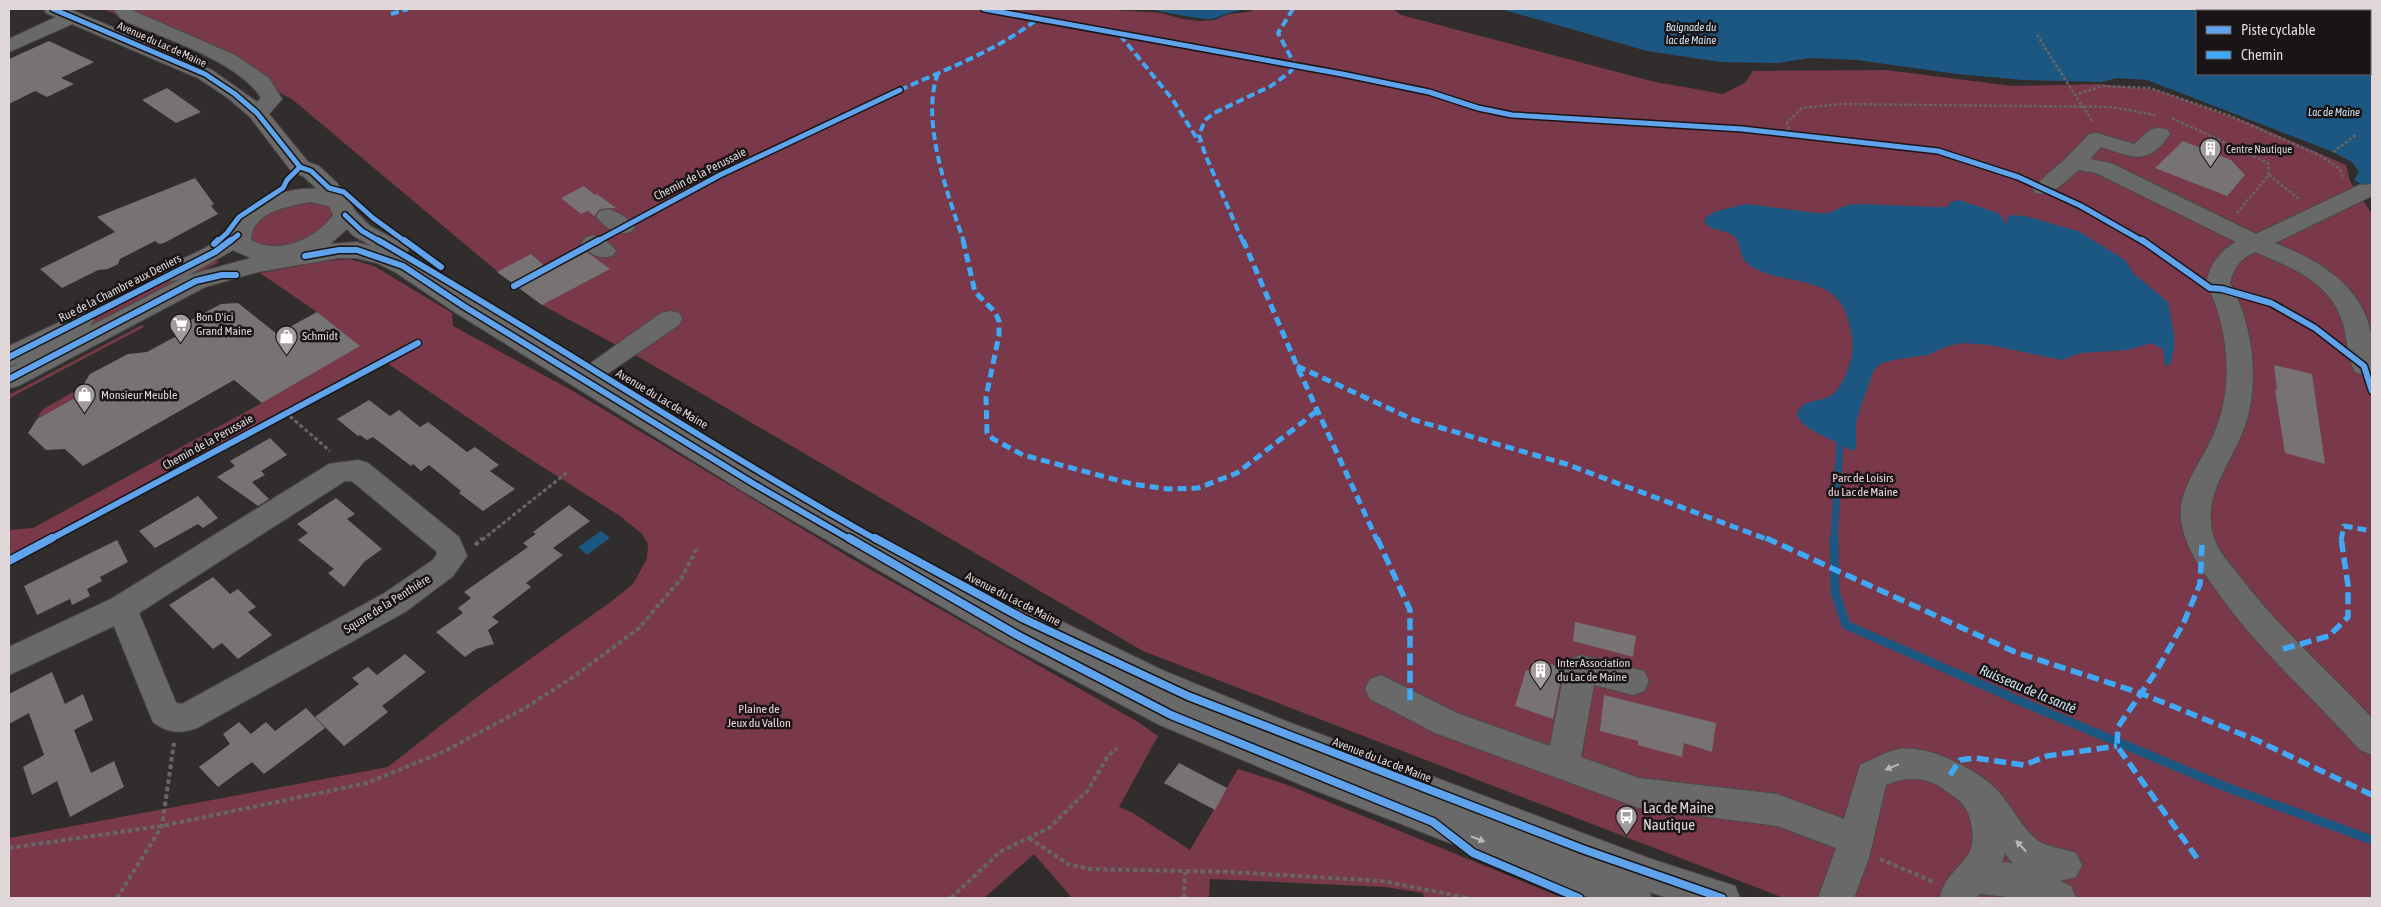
<svg xmlns="http://www.w3.org/2000/svg" width="2381" height="907" font-family="'Asap Condensed',sans-serif">
	<rect width="100%" height="100%" fill="#322d2d"/>
	<g fill="#79394a">
		<path d="M104,9H1102L1161,13L1182,19L1199,21L1214,20L1229,14L1248,12L1256,9H1393L1401,15L1655,82L1723,94L1745,83L1753,71L1886,70L2012,86L2098,84L2157,90L2252,124L2346,165L2350,181L2372,214V898H1784L1143,651L644,360L542,305L498,272L293,100L261,82Z"/>
		<path d="M305,200C311,201 319,201 324,203C328,205 330,208 331,212C336,233 284,250 268,248C263,247 256,243 250,241V226L266,211Z"/>
		<path d="M212,256L219,262L9,372V361Z"/>
		<path d="M349,259L374,266L452,313L453,326L573,391L854,560L1138,722L1158,736L1119,807L1133,813L1190,850L1238,769L1285,784L1563,898H1424L1423,893L1385,887L1210,879L1209,898H1072L1034,854L984,898H9V838L388,767L481,694L612,601L633,584L647,559L648,544L642,534L620,516L519,452L381,359L151,480L9,559V530L33,528L262,403L359,346L317,312L260,273L326,261Z"/>
		<path d="M142,325L144,327L13,396L9,400V395Z"/>
		<path d="M83,386L88,391L37,419L42,410Z"/>
	</g>
	<g fill="#1c5781" fill-rule="evenodd">
		<path d="M1153,9H1240L1239,11C1226,12 1222,17 1212,19C1207,20 1157,12 1153,9Z"/>
		<path d="M1501,9H2372V190L2354,180L2359,172L2352,162L2333,152L2147,80L2117,78L2102,82L2024,80L1957,74L1857,60L1810,58L1778,63L1720,62L1647,51ZM2197,11H2370V74H2197Z"/>
		<path d="M1959,200L1998,213L2007,224V217L2010,215L2025,216L2078,231L2125,260L2133,273L2168,302L2174,335V350L2170,365L2165,366L2163,349L2152,343L2127,350L2081,353L2062,360L1990,345L1963,343L1948,346L1928,355L1899,359L1882,363L1874,370L1860,408L1856,423V448L1852,451C1835,439 1808,434 1797,416C1799,397 1821,404 1833,394C1843,385 1850,366 1852,353C1854,344 1851,332 1849,323C1838,273 1787,287 1752,267C1735,257 1744,241 1731,234C1721,229 1710,231 1704,221L1707,216L1717,211L1746,204L1817,213H1828L1847,205L1858,204L1938,207H1947L1951,202Z"/>
		<path d="M601,531L610,538L587,555L578,547Z"/>
	</g>
	<g fill="none" stroke-linecap="round" stroke-linejoin="round">
		<path stroke="#1c5781" stroke-width="7" d="M1834,540L1840,442"/>
		<path stroke="#1c5781" stroke-width="9" d="M1834,538L1835,592L1846,625L2015,699L2223,786L2372,840"/>
	</g>
	<g fill="#777273">
		<path d="M49,41L94,62L61,78L74,84L47,97L35,91L9,104V59Z"/>
		<path d="M167,88L201,112L176,123L142,100Z"/>
		<path d="M2183,141L2231,160L2245,175L2227,196L2155,168Z"/>
		<path d="M195,178L214,204L211,206L218,214L164,243L159,244L155,241L120,259L118,264L108,269L98,270L62,288L40,269L115,232L97,217Z"/>
		<path d="M584,186L595,195L597,194L616,208L600,209L594,216L588,211L581,214L561,198Z"/>
		<path d="M587,252L610,269L542,305L497,272L531,254L550,271Z"/>
		<path d="M238,303L277,334L317,312L360,346L262,403L234,380L83,466L65,449L46,450L28,433L37,419L75,398L90,374L128,354L147,352L180,334L187,322L221,304Z"/>
		<path d="M2274,365L2312,374L2325,464L2285,453L2275,390H2277Z"/>
		<path d="M369,400L390,416L399,410L420,427L428,422L467,452L475,447L499,465L490,471L515,489L483,511L459,493L461,491L429,465L421,471L413,464L411,466L373,437L367,440L360,435L358,436L337,419Z"/>
		<path d="M270,438L287,455L261,471L265,475L252,482L269,499L258,506L217,477L235,466L230,461Z"/>
		<path d="M198,496L218,518L203,528L198,524L155,548L139,531Z"/>
		<path d="M336,498L355,514L347,519L382,549L364,562L344,587L328,573L334,569L298,540L308,533L297,524Z"/>
		<path d="M569,505L590,521L553,548L563,555L526,583L531,587L492,617L499,622L488,630L494,644L476,649L465,657L436,632L463,613L458,608L471,598L464,592L528,547L523,543L536,534L533,532Z"/>
		<path d="M117,540L128,562L100,577L102,581L87,589L90,596L72,605L70,599L37,615L24,586Z"/>
		<path d="M213,577L230,594L238,589L256,607L248,612L272,635L238,659L222,643L213,649L169,605Z"/>
		<path d="M1575,622L1636,636L1633,657L1573,641Z"/>
		<path d="M405,654L426,672L382,706L388,712L344,746L315,717L359,684L352,678L368,667L377,675Z"/>
		<path d="M1532,661L1543,665L1544,662L1563,668L1553,719L1515,706L1526,670L1530,671Z"/>
		<path d="M52,672L65,704L83,694L93,720L74,730L91,773L114,761L124,787L70,817L57,781L32,795L23,767L44,755L29,713L9,724V694Z"/>
		<path d="M1604,695L1716,723L1712,752L1684,743L1682,757L1638,745V741L1600,731Z"/>
		<path d="M306,708L325,728L264,774L252,762L218,787L199,767L230,744L223,734L239,722L251,734L266,722L275,731Z"/>
		<path d="M1179,763L1227,788L1215,810L1164,783Z"/>
	</g>
	<g fill="none" stroke-linecap="round" stroke-linejoin="round">
		<defs>
			<g id="minor">
				<path d="M44,9H69L184,57L212,70L257,102L261,98C240,62 161,37 122,20L113,9H133L136,12L235,55L269,78L282,99L269,114L308,162L319,166L337,183L356,212L370,226L405,245L409,250L402,256L584,368L661,313L670,311L679,313L682,319L679,325L601,378L764,476L1011,616L1014,609L1025,605L1036,609L1162,670L1283,720L1651,859L1735,886L1740,898H1668L1649,892L1652,898H1591L1304,786L1160,725L1006,644L744,492L456,313L395,272L377,263L356,258H339L258,272L205,287L18,386L9,388V368L17,364L9,366V346L81,312L90,314L94,320L90,326L181,279L173,281L164,279L161,273L164,267C185,257 212,248 228,231C234,224 236,216 244,210C261,196 295,187 317,189L303,176L292,172L250,117L228,98L198,78L72,24L9,52V39L56,17L46,13ZM310,202L329,206L333,215C316,239 278,256 251,240C252,212 288,206 310,202ZM347,229L354,236L373,247L357,242L330,244ZM233,250L251,258L189,275Z"/>
				<path d="M2159,128L2167,129L2170,134C2147,167 2133,157 2101,147L2090,159L2111,163L2256,234L2359,185L2372,184V196L2275,243C2320,261 2364,286 2372,338C2374,349 2372,361 2372,373L2364,375L2355,372C2347,359 2348,340 2343,324C2332,283 2291,267 2255,252C2240,259 2234,267 2230,283C2251,321 2259,373 2248,416C2237,459 2196,496 2216,543C2220,554 2231,564 2238,574C2277,627 2327,669 2372,718V755L2360,750C2312,696 2256,648 2214,587C2199,566 2185,547 2181,520C2177,493 2200,463 2211,440C2235,392 2230,329 2206,283C2210,265 2219,251 2236,242L2096,173L2079,170C2066,180 2053,197 2035,193L2032,188L2067,157L2089,134L2097,133L2134,144L2151,129Z"/>
				<path d="M608,209C618,212 629,218 635,227L631,232C617,236 604,228 596,216L600,211Z"/>
				<path d="M593,235C603,238 610,242 616,251L612,256C599,260 589,254 581,243L585,238Z"/>
				<path d="M358,460L368,463L459,537L467,556L453,576L405,612L197,728C180,734 167,733 153,722L114,626L9,675V647L111,599L329,464ZM345,481H352L436,551L437,554L433,560L383,594L182,704L176,703L139,613Z"/>
				<path d="M1581,655L1644,671L1649,681L1644,691L1633,695L1594,685L1581,757L1639,778L1777,794L1844,819L1860,765C1871,760 1883,753 1895,750C1925,742 1979,770 1999,792C2011,806 2022,828 2037,840C2049,848 2063,848 2076,853L2082,865L2076,877L2060,881L2071,886L2076,898H2017L1980,894L1976,898H1940C1943,878 1959,869 1969,853C1976,843 1972,814 1963,805C1958,798 1948,793 1942,788C1926,776 1903,777 1886,785L1869,858L1854,898H1818L1836,848L1777,826L1639,808L1435,733L1370,699L1365,689L1370,679L1381,675L1457,713L1550,746L1565,668L1570,659ZM2005,854L2013,863L2002,862Z"/>
			</g>
		</defs>
		<use href="#minor" stroke="#4d4949" stroke-width="2"/>
		<g stroke="#676566" stroke-width="2.5" stroke-dasharray="3 2" stroke-linecap="butt">
			<path d="M2037,35L2075,95"/>
			<path d="M2172,118L2268,163L2269,175L2237,213"/>
			<path d="M2092,121L2075,95L2103,86L2150,88L2228,115L2319,155L2340,169L2343,179"/>
			<path d="M1790,134L1787,122L1802,108L1841,104L2112,107L2155,115"/>
			<path d="M2333,152L2356,135"/>
			<path d="M2269,175L2300,200"/>
		</g>
		<g stroke="#676566" stroke-width="3" stroke-dasharray="4 2.5" stroke-linecap="butt">
			<path d="M285,412L330,451"/>
			<path d="M482,540L569,471"/>
		</g>
		<g stroke="#676566" stroke-width="4" stroke-dasharray="4.5 3" stroke-linecap="butt">
			<path d="M475,545L483,538"/>
			<path d="M1029,838L1068,864L1089,869L1231,872L1383,881L1468,898"/>
			<path d="M9,848L162,826L367,783L445,751L525,708L573,677L638,629L681,579L697,548"/>
			<path d="M1880,859L1934,882"/>
			<path d="M117,898L162,826L174,743"/>
			<path d="M951,898L1000,852L1049,828L1088,790L1108,756L1117,748"/>
			<path d="M1184,898L1185,872"/>
		</g>
		<use href="#minor" fill="#69696a" fill-rule="evenodd"/>
		<g stroke="#3fa9f5" stroke-width="4" stroke-dasharray="8 4" stroke-linecap="butt">
			<path d="M1293,9L1278,33L1295,65"/>
			<path d="M391,14L408,9"/>
			<path d="M1120,35L1173,100L1199,142"/>
			<path d="M938,73C920,121 948,195 964,242"/>
			<path d="M900,90C946,69 996,51 1036,20"/>
			<path d="M1243,242L1205,154L1199,135L1205,120L1214,113L1271,86L1290,72L1295,65"/>
		</g>
		<g stroke="#3fa9f5" stroke-width="5" stroke-dasharray="9 5" stroke-linecap="butt">
			<path d="M963,240L975,292L995,312L999,321V335L986,397L987,433L993,439L1023,455L1132,484L1168,489L1198,488L1237,473L1317,411"/>
			<path d="M1243,240L1297,366L1377,540"/>
			<path d="M1297,366L1414,420L1566,464L1769,540"/>
			<path d="M2341,540L2344,526L2372,531"/>
		</g>
		<g stroke="#3fa9f5" stroke-width="5.5" stroke-dasharray="12 5.5" stroke-linecap="butt">
			<path d="M1377,538L1410,610V704"/>
			<path d="M1766,538L2015,652L2140,693L2256,740L2372,795"/>
			<path d="M2283,649L2329,636L2348,617V585L2341,538"/>
			<path d="M1950,775L1960,760L1975,758L2024,765L2047,756L2117,746"/>
			<path d="M2197,858L2117,746L2118,727L2157,670L2184,622L2200,584L2202,545"/>
		</g>
		<defs>
			<g id="cycleway-far2">
				<path d="M53,9L205,74L235,94L257,113L300,167L311,171L329,188L344,192L373,218L406,242"/>
				<path d="M984,9L1342,74L1429,92L1478,108L1512,115L1742,129L1938,151L2018,177L2081,206L2144,242"/>
				<path d="M345,215L362,231L381,242"/>
				<path d="M217,242L227,233L239,217L283,188L287,180L300,167"/>
				<path d="M229,242L238,235"/>
				<path d="M596,242L720,175L900,90"/>
			</g>
			<g id="cycleway-far1">
				<path d="M378,240C546,337 708,445 877,540"/>
				<path d="M404,240L441,267"/>
				<path d="M2142,240L2210,288L2222,289L2271,303L2315,328L2364,366L2372,391"/>
				<path d="M214,244L218,240"/>
				<path d="M305,256L339,250H357L403,266L465,307L754,484L851,540"/>
				<path d="M514,286L599,240"/>
				<path d="M9,357L215,252L231,240"/>
				<path d="M9,379L196,281L222,275H236"/>
				<path d="M49,540L418,343"/>
			</g>
			<g id="cycleway">
				<path d="M849,538L1017,635L1171,715L1433,822L1473,853L1579,898"/>
				<path d="M875,538L1024,619L1188,696L1585,850L1722,898"/>
				<path d="M9,561L52,538"/>
			</g>
		</defs>
		<use href="#cycleway-far2" stroke="#191415" stroke-width="8"/>
		<use href="#cycleway-far1" stroke="#191415" stroke-width="9"/>
		<use href="#cycleway" stroke="#191415" stroke-width="11"/>
		<use href="#cycleway-far2" stroke="#60a3ed" stroke-width="5"/>
		<use href="#cycleway-far1" stroke="#60a3ed" stroke-width="6"/>
		<use href="#cycleway" stroke="#60a3ed" stroke-width="8"/>
	</g>
	<defs><path id="oneway-solid" d="M-6-.8H1V-3.2L6.5 0L1 3.2V.8H-6Z" transform="scale(1.25)"/></defs>
	<g fill="#bcb6b7">
		<use href="#oneway-solid" transform="translate(1892 767) rotate(158)"/>
		<use href="#oneway-solid" transform="translate(1478 839) rotate(21)"/>
		<use href="#oneway-solid" transform="translate(2021 846) rotate(-133)"/>
	</g>
	<defs>
		<symbol id="building-pin" viewBox="-11 -11 22 30"><path d="M0 17L-7.5 6A9.5 9.5 0 1 1 7.5 6Z" fill="#a29c9c" stroke="#191415"/><path d="M-4-6H4V6H1V3H-1V6H-4ZM-2.5-4.3h1.7v1.8h-1.7ZM.8-4.3h1.7v1.8H.8ZM-2.5-1h1.7V.8h-1.7ZM.8-1h1.7V.8H.8Z" fill="#fff"/></symbol>
		<symbol id="supermarket-pin" viewBox="-11 -11 22 30"><path d="M0 17L-7.5 6A9.5 9.5 0 1 1 7.5 6Z" fill="#a29c9c" stroke="#191415"/><path d="M-6-5.5h2.5l.6 2H6L4.5 2H-2.5L-4.4-4H-6ZM-1.5 3.2a1.3 1.3 0 1 0 .1 0ZM3 3.2a1.3 1.3 0 1 0 .1 0Z" fill="#fff"/></symbol>
		<symbol id="shop-pin" viewBox="-11 -11 22 30"><path d="M0 17L-7.5 6A9.5 9.5 0 1 1 7.5 6Z" fill="#a29c9c" stroke="#191415"/><path d="M-5-2.5h2.3a2.7 3.5 0 0 1 5.4 0H5L5.5 6h-11ZM-1.5-2.5h3a1.5 2.3 0 0 0-3 0Z" fill="#fff"/></symbol>
		<symbol id="bus-pin" viewBox="-11 -11 22 30"><path d="M0 17L-7.5 6A9.5 9.5 0 1 1 7.5 6Z" fill="#a29c9c" stroke="#191415"/><path d="M-5-6H5V4H4V6H2V4H-2V6H-4V4H-5ZM-3.5-4V0h7V-4ZM-3.5 1.2v1.5H-2V1.2ZM2 1.2v1.5H3.5V1.2Z" fill="#fff"/></symbol>
	</defs>
	<g fill-rule="evenodd">
		<use href="#building-pin" x="2198" y="136" width="25" height="34"/>
		<use href="#supermarket-pin" x="168" y="312" width="25" height="34"/>
		<use href="#shop-pin" x="274" y="324" width="25" height="34"/>
		<use href="#shop-pin" x="72" y="382" width="25" height="34"/>
		<use href="#building-pin" x="1528" y="658" width="25" height="34"/>
		<use href="#bus-pin" x="1614" y="804" width="25" height="34"/>
	</g>
	<g text-anchor="middle" stroke-width="5" stroke-linejoin="round" paint-order="stroke">
		<g font-size="11" font-style="italic" fill="#cfe2f2" stroke="#191415">
			<text x="1691" y="31">Baignade du<tspan x="1691" dy="13">lac de Maine</tspan></text>
			<text x="2334" y="116">Lac de Maine</text>
		</g>
		<g font-size="11" fill="#dfd7d8" stroke="#191415">
			<text transform="translate(162 44) rotate(24)" y="4">Avenue du Lac de Maine</text>
		</g>
		<g font-size="11" fill="#dfd7d8" stroke="#191415" text-anchor="start">
			<text x="2226" y="153">Centre Nautique</text>
		</g>
		<g font-size="12" fill="#dfd7d8" stroke="#191415">
			<text transform="translate(700 174) rotate(-27)" y="4">Chemin de la Perussaie</text>
			<text transform="translate(120 288) rotate(-27)" y="4">Rue de la Chambre aux Deniers</text>
			<text transform="translate(662 399) rotate(31)" y="4">Avenue du Lac de Maine</text>
			<text transform="translate(208 442) rotate(-29)" y="4">Chemin de la Perussaie</text>
			<text transform="translate(1013 599) rotate(27)" y="4">Avenue du Lac de Maine</text>
			<text transform="translate(387 604) rotate(-32)" y="4">Square de la Penthière</text>
			<text transform="translate(1382 760) rotate(21)" y="4">Avenue du Lac de Maine</text>
		</g>
		<g font-size="12" fill="#dfd7d8" stroke="#191415" text-anchor="start">
			<text x="196" y="321">Bon D'ici<tspan x="196" dy="14">Grand Maine</tspan></text>
			<text x="302" y="340">Schmidt</text>
			<text x="101" y="399">Monsieur Meuble</text>
			<text x="1557" y="667">Inter Association<tspan x="1557" dy="14">du Lac de Maine</tspan></text>
		</g>
		<g font-size="12" fill="#f0d6db" stroke="#191415">
			<text x="1863" y="482">Parc de Loisirs<tspan x="1863" dy="14">du Lac de Maine</tspan></text>
			<text x="759" y="713">Plaine de<tspan x="759" dy="14">Jeux du Vallon</tspan></text>
		</g>
		<g font-size="14" font-style="italic" fill="#cfe2f2" stroke="#191415">
			<text transform="translate(2028 689) rotate(23)" y="5">Ruisseau de la santé</text>
		</g>
		<g font-size="15" fill="#dfd7d8" stroke="#191415" text-anchor="start">
			<text x="1643" y="813">Lac de Maine<tspan x="1643" dy="17">Nautique</tspan></text>
		</g>
	</g>
	<rect width="2381" height="907" fill="none" stroke="#dfd7d8" stroke-width="20"/>
	<rect x="2196" y="10" width="175" height="65" fill="#191415" stroke="#686263"/>
	<rect x="2206" y="26" width="25" height="8" fill="#60a3ed" stroke="#686263"/>
	<text x="2241" y="35" font-size="15" fill="#dfd7d8">Piste cyclable</text>
	<rect x="2206" y="51" width="25" height="8" fill="#3fa9f5" stroke="#686263"/>
	<text x="2241" y="60" font-size="15" fill="#dfd7d8">Chemin</text>
</svg>
